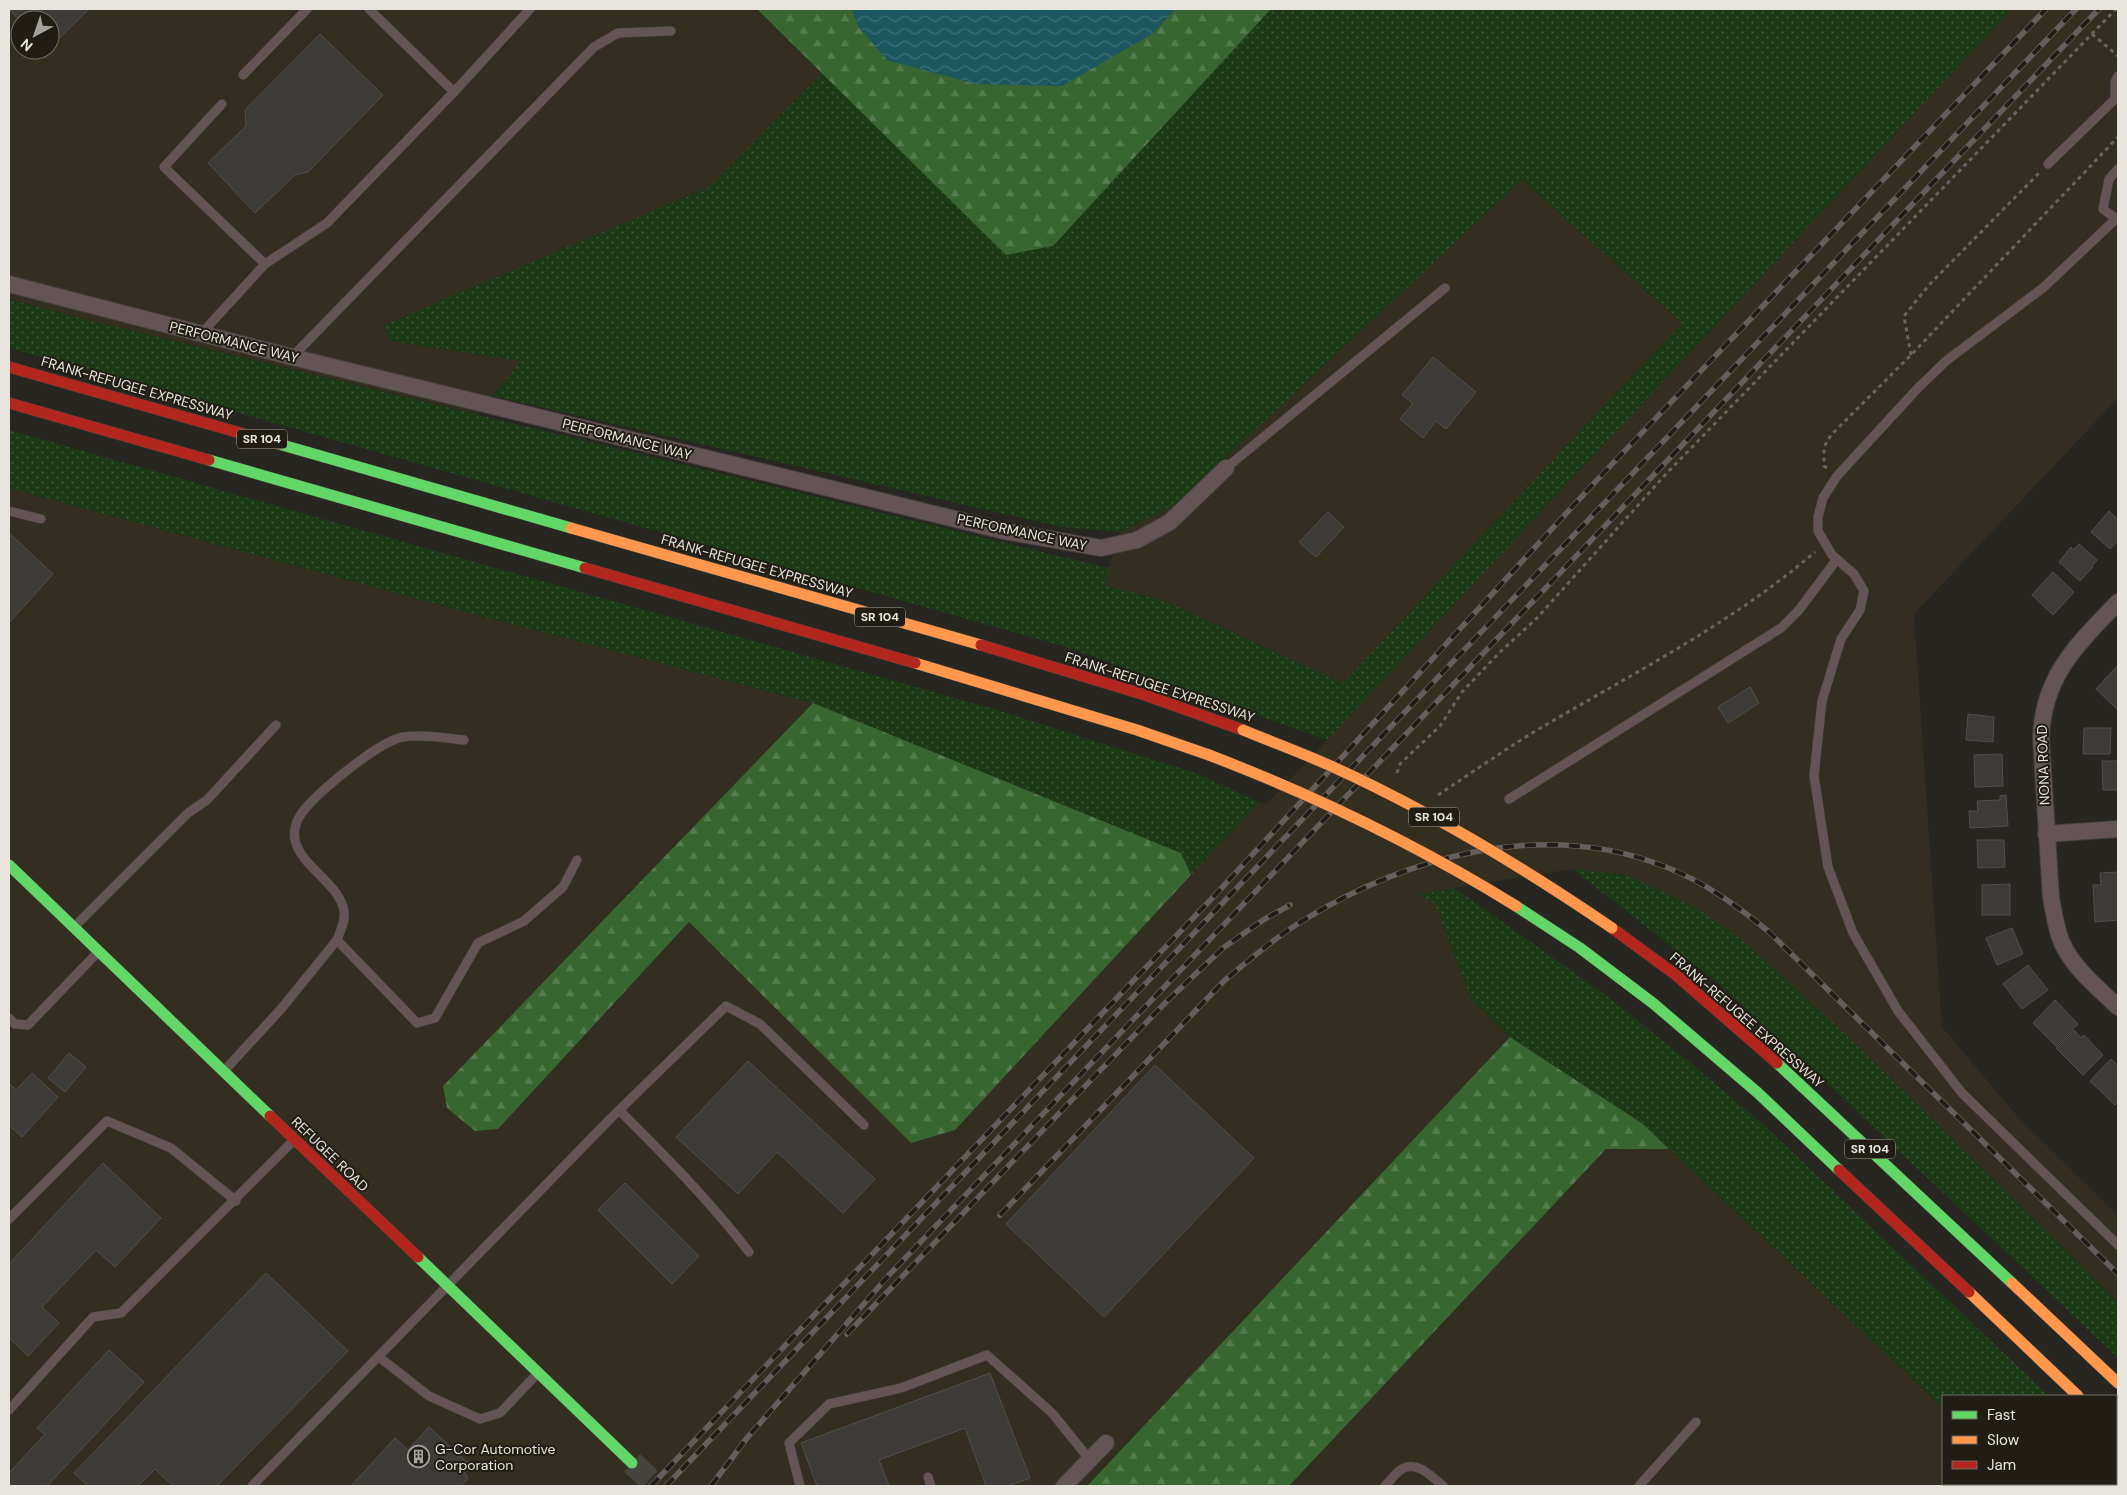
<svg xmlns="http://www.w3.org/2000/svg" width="2127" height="1495" font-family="'DM Sans',sans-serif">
	<defs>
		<pattern id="grass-dots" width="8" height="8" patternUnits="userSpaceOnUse" patternTransform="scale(1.25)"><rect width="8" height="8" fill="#1c3916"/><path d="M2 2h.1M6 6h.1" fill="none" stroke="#3d5637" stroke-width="1.8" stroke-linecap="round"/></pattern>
		<pattern id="forest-firs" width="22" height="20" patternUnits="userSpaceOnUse" patternTransform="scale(1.25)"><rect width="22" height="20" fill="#376630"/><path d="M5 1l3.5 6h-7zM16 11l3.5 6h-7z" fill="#547c4e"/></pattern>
		<pattern id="water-waves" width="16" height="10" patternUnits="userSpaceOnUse" patternTransform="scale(1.25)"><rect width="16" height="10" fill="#1c5760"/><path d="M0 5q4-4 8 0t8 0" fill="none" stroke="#3d6f76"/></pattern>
	</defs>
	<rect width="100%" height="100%" fill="#272620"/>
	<g fill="#332e20" fill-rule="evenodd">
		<path d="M9,9H757L822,73L709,187L385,325L390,341L522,361L477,414L80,318L9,299ZM20,20H50V50H20Z"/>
		<path d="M2012,9H2118V398L1914,614L1942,1027L2018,1117L2118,1216V1302L1858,1046L1627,875L1572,869L1419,894L1435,903L1471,1000L1510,1037L1087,1486H9V488L481,616L813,703L443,1086L498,1129L689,922L911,1143L998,1083L1259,802L1266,805Z"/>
		<path d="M1522,180L1682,323L1343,683L1162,600L1103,585L1120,532L1176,504Z"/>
		<path d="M1606,1149H1669L1943,1408V1484H2024L2026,1486H1289Z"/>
	</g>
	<g fill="url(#grass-dots)">
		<path d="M1271,9H2012L1327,740L1066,647L9,348V299L80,318L1109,568L1104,585L1162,600L1343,683L1682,323L1522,180L1176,504L1120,532L1061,527L493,396L521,361L390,341L384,325L709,187L822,73L1006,255L1053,246Z"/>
		<path d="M9,430L1001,711L1198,774L1259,802L1191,875L1181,853L813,703L481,616L9,488Z"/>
		<path d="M1572,869L1627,875L1697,908L1744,941L1858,1046L2118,1302V1358L1832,1088L1717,982Z"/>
		<path d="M1455,888L1607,996L1692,1064L1763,1124L2049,1396H1943V1408L1643,1124L1510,1037L1471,1000L1435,904L1418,894Z"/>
		<path d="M2116,1460L2118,1463V1486H2026L2024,1484H2116Z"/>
	</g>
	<g fill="url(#forest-firs)">
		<path d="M757,9H852L859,28L1152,34L1175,9H1271L1053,246L1006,255Z"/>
		<path d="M813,703L1181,853L1191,875L955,1130L911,1143L689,922L498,1129L475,1131L447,1108L443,1086Z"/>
		<path d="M1510,1037L1643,1124L1669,1149H1606L1289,1486H1087Z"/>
	</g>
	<path fill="url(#water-waves)" d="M852,9H1175L1152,34L1062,86L975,84L887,60L859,28Z"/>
	<g fill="#3d3b38" stroke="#524e4d">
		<path d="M9,9H89L50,47V20L20,21Z"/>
		<path d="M320,34L383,95L308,172L295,175L255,213L208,163L246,126L245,110Z"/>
		<path d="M32,50H46L39,57Z"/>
		<path d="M1433,357L1476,392L1446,429L1436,421L1423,438L1400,419L1413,403L1402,395Z"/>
		<path d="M2109,511L2118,520V540L2110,549L2091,532Z"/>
		<path d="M1328,512L1344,527L1316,557L1299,542Z"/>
		<path d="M9,533L53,574L9,623Z"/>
		<path d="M2079,544L2097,560L2092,566L2093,567L2080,581L2059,562L2071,547L2073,550Z"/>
		<path d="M2053,572L2074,592L2053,615L2032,595Z"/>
		<path d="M2118,665V708L2117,709L2096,689Z"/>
		<path d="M1750,687L1759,703L1728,723L1718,707Z"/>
		<path d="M1968,714L1994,717L1993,742L1966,740Z"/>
		<path d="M2084,728H2111L2110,754H2083Z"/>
		<path d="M2002,754L2003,786L1975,787L1974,755Z"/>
		<path d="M2102,761H2118V790H2103Z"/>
		<path d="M2006,795L2008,826L1970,828L1969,811H1978L1977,801L2000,800V796Z"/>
		<path d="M1977,840H2004L2005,867L1978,868Z"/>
		<path d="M2118,872V920L2095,922L2093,885H2101L2100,873Z"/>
		<path d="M2010,884V915H1982V885Z"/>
		<path d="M2012,928L2023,954L1997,965L1986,938Z"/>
		<path d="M2028,965L2048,990L2022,1009L2003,984Z"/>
		<path d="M2055,1000L2078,1024L2056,1046L2033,1023Z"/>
		<path d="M2074,1030L2081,1038L2084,1035L2103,1055L2083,1075L2056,1048Z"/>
		<path d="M69,1053L86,1067L65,1092L48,1078Z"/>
		<path d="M2111,1059L2118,1066V1102L2115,1105L2090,1081Z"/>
		<path d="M748,1061L875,1179L843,1213L777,1152L738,1194L676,1137Z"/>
		<path d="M1155,1065L1254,1158L1104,1317L1006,1224Z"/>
		<path d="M32,1073L58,1097L22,1137L9,1125V1083L16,1090Z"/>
		<path d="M103,1163L161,1218L115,1267L96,1250L42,1307L59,1323L28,1356L9,1338V1264Z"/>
		<path d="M625,1183L699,1256L672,1284L598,1210Z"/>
		<path d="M266,1273L348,1351L217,1486H173L155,1469L138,1486H88L74,1473Z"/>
		<path d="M109,1350L144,1382L47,1486H12L9,1483V1473L45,1434L37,1428Z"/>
		<path d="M990,1373L1030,1478L1008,1486H986L965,1428L879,1460L889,1486H817L801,1443Z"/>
		<path d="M429,1427L468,1463L462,1469L468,1478L461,1486H351L395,1438L408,1450Z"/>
	</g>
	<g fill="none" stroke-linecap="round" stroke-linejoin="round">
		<path stroke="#44433c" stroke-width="24" stroke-dasharray="24 12" stroke-linecap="butt" d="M632,1463L657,1486"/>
		<defs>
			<g id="lane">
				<path d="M369,9L454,92"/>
				<path d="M243,75L307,9"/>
				<path d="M222,104L164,167L265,264"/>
				<path d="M2048,164L2115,99V82L2118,76"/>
				<path d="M2118,217L2044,287L1946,361L1918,388L1837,476L1823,498L1818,517V531L1832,555L1854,574L1864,591L1860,610L1841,639L1822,701L1814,776L1828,867L1853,933L1898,1011L1962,1093L2118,1245"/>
				<path d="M2115,218L2103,209L2109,179L2118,169"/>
				<path d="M201,334L265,264L327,223L454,92L530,9"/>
				<path d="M292,357L594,47L618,33L671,31"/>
				<path d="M1226,468L1445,288"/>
				<path d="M9,511L41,519"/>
				<path d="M1509,799L1781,628L1799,610L1837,559"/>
				<path d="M74,927L188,813L207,800L276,725"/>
				<path d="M337,940C340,931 346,921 344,911C340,884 301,867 295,840C293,832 296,821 301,814C315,794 379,741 403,737C423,734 444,738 464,740"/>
				<path d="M9,1018L15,1024L28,1025L98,952"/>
				<path d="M224,1071L281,1009L337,940L417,1023L435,1018L478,943L524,921L563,887L577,860"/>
				<path d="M619,1110C665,1156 710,1201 749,1252"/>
				<path d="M9,1219L107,1121L171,1148L236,1201"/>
				<path d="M379,1357L429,1396L480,1419L500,1413L538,1373"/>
				<path d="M9,1410L93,1317L121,1313L294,1140"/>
				<path d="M928,1477L931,1486"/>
				<path d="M252,1486L611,1118L726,1006L760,1024L864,1125"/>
				<path d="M800,1486L789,1443L829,1404L901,1388L987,1355L1052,1413L1090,1460"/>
				<path d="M1385,1486C1390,1481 1396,1472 1402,1469C1417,1460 1432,1477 1443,1486"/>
				<path d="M1639,1486L1696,1422"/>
			</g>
			<g id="street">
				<path d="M9,284L292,357L1004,531L1101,548L1137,540L1170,522L1226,468"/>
				<path d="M2118,602C2078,644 2043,675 2041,738L2051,898C2054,913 2056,929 2062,943C2074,969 2098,988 2118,1007"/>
				<path d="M2046,834L2118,829"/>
				<path d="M1064,1486L1106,1443"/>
			</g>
			<g id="fast">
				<path d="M279,444L571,528"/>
				<path d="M209,460L585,568"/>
				<path d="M9,865L270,1116"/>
				<path d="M1580,948L1654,1004L1758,1093L1839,1170"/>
				<path d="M1777,1063L2012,1283"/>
				<path d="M418,1257L632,1463"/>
			</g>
			<g id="slow">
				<path d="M571,528L981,645"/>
				<path d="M915,663L1137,730L1209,755"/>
				<path d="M2012,1283L2118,1383"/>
				<path d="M1969,1292L2078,1396"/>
				<path d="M2116,1433L2118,1435"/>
			</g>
			<g id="jam">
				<path d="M9,367L279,444"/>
				<path d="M9,403L209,460"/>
				<path d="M585,568L915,663"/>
				<path d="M981,645L1145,695L1243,730"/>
				<path d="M1612,928L1676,975L1777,1063"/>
				<path d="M270,1116L418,1257"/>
				<path d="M1839,1170L1969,1292"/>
			</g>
		</defs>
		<use href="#lane" stroke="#41403b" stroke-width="10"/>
		<use href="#street" stroke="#41403b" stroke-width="18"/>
		<use href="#fast" stroke="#41403b" stroke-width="12"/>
		<use href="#slow" stroke="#41403b" stroke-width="12"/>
		<use href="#jam" stroke="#41403b" stroke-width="12"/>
		<g stroke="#6d6261" stroke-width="3" stroke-dasharray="4 4" stroke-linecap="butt">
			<path d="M2092,34L2118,56"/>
			<path d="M1911,355L1904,316L1929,285L2040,172"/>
			<path d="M1827,468L1824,466V447L1831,435L1911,355L2118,137"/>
			<path d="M1397,773L1400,764L1440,726L1462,692L1499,653L1537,618L1666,474L2116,9"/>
			<path d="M1438,795C1473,772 1508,747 1544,726C1637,671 1732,623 1815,552"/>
		</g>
		<use href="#lane" stroke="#655455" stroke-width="9"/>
		<use href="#street" stroke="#655455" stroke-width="16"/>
		<use href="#fast" stroke="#63d668" stroke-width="11"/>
		<use href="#slow" stroke="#ff974d" stroke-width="11"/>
		<use href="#jam" stroke="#b3261e" stroke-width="11"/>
		<defs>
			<g id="rail">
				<path d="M1000,1215L1224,981C1248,961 1272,940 1299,923C1406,856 1544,818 1666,867C1704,882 1736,905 1768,931L2118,1274"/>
				<path d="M847,1334L1166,1002L1223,948L1263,920L1290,905"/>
				<path d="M651,1486L1218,892L1596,481L2046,9"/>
				<path d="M666,1486L2076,9"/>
				<path d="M711,1486L747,1438L889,1275L2099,9"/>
			</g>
		</defs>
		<use href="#rail" stroke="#675d5c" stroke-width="5.5"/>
		<use href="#rail" stroke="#211d14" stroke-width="4" stroke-dasharray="11" stroke-linecap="butt"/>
		<defs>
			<path id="fast-bridge" d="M1516,906L1580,948"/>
			<g id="slow-bridge">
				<path d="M1243,730C1272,742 1302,753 1331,766C1430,811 1523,867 1612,928"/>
				<path d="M1209,755C1316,796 1419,846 1516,906"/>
			</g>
		</defs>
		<use href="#fast-bridge" stroke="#41403b" stroke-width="12" stroke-linecap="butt"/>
		<use href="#slow-bridge" stroke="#41403b" stroke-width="12" stroke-linecap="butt"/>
		<use href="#fast-bridge" stroke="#63d668" stroke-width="11"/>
		<use href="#slow-bridge" stroke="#ff974d" stroke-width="11"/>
	</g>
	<defs>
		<symbol id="building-ring" viewBox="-11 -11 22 22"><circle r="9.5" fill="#211d14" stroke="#a4a29c" stroke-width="1.5"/><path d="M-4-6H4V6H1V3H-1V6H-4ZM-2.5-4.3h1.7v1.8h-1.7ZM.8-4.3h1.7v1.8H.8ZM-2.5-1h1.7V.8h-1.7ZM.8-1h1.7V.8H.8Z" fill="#a4a29c"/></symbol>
	</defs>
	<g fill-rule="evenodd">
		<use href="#building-ring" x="406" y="1444" width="25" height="25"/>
	</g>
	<g text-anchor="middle" stroke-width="4" stroke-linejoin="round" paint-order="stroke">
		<g fill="#211d14" stroke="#aca9a1" stroke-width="1">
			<rect x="237" y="429.5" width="50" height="19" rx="4"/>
			<rect x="855" y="607.5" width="50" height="19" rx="4"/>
			<rect x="1409" y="807.5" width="50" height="19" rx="4"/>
			<rect x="1845" y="1139.5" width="50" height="19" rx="4"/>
		</g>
		<g font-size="12" font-weight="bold" fill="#e7e5de">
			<text x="262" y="443">SR 104</text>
			<text x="880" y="621">SR 104</text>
			<text x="1434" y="821">SR 104</text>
			<text x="1870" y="1153">SR 104</text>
		</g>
		<g font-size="14" fill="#e7e5de" stroke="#211d14">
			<text transform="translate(234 342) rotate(14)" y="5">PERFORMANCE WAY</text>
			<text transform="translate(137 388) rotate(16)" y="5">FRANK-REFUGEE EXPRESSWAY</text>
			<text transform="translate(627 439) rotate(14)" y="5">PERFORMANCE WAY</text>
			<text transform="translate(1022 532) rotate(12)" y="5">PERFORMANCE WAY</text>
			<text transform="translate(757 566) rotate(16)" y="5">FRANK-REFUGEE EXPRESSWAY</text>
			<text transform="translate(1160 687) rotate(18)" y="5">FRANK-REFUGEE EXPRESSWAY</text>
			<text transform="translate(2043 765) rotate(-92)" y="5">NONA ROAD</text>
			<text transform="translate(1747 1020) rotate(41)" y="5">FRANK-REFUGEE EXPRESSWAY</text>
			<text transform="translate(330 1154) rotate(44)" y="5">REFUGEE ROAD</text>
		</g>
		<g font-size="14" fill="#e7e5de" stroke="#211d14" text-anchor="start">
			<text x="435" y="1454">G-Cor Automotive<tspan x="435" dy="16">Corporation</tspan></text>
		</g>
	</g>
	<rect width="2127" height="1495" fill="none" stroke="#e7e5de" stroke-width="20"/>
	<rect x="1942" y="1395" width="175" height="90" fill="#211d14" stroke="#706d65"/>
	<rect x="1952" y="1411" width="25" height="8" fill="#63d668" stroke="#706d65"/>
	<text x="1987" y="1420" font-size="15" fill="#e7e5de">Fast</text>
	<rect x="1952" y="1436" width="25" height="8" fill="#ff974d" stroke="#706d65"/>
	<text x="1987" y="1445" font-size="15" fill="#e7e5de">Slow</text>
	<rect x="1952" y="1461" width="25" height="8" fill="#b3261e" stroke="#706d65"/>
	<text x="1987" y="1470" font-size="15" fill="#e7e5de">Jam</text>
	<g transform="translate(35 35) rotate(220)"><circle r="24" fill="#211d14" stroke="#706d65"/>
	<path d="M0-4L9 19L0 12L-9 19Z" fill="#a4a29c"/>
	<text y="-8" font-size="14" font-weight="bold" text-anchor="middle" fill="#e7e5de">N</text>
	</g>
</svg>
